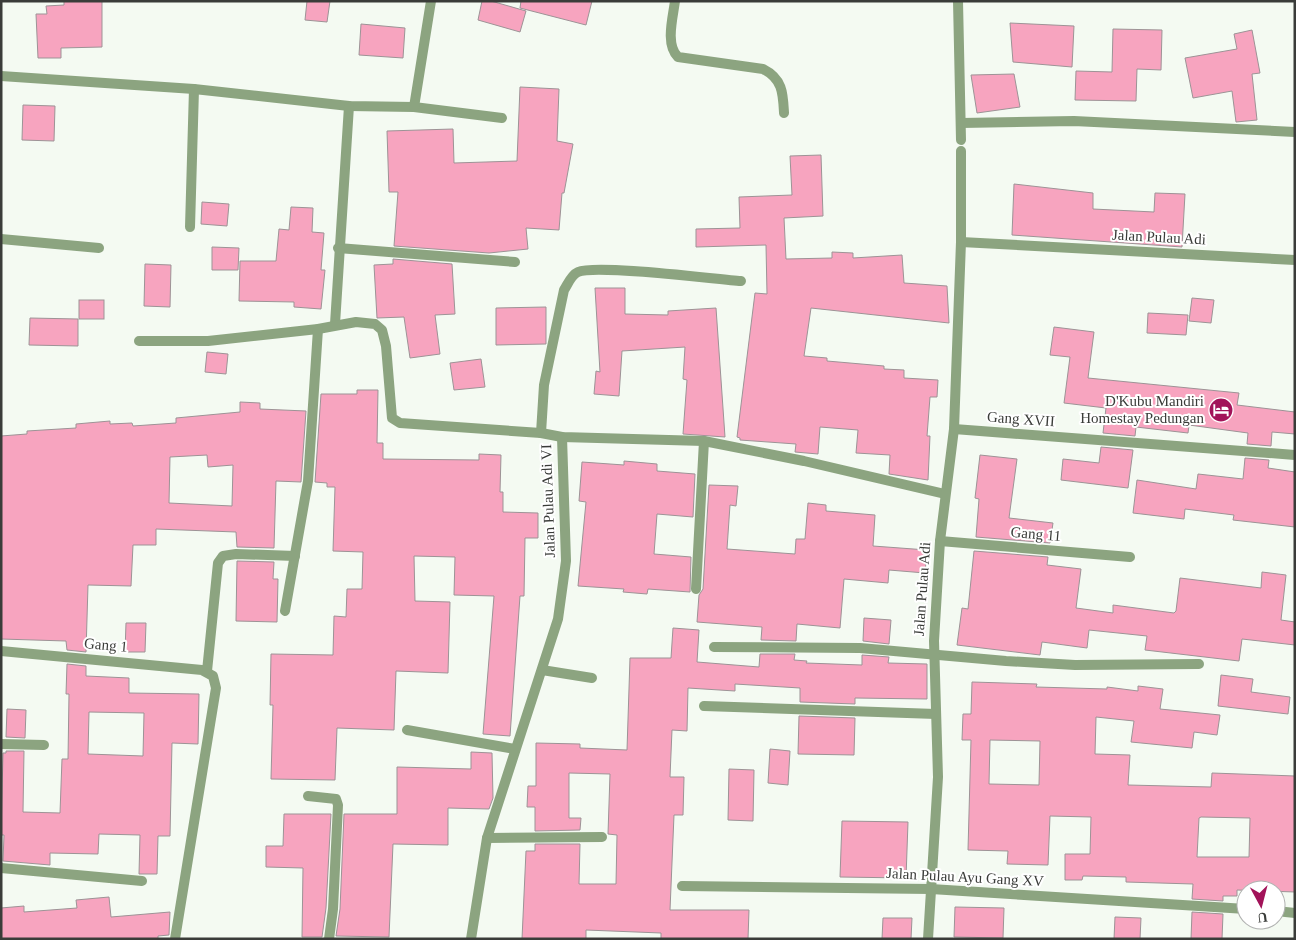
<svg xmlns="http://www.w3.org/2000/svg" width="1296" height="940" font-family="Georgia,serif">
	<rect width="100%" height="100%" fill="#f4faf2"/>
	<g fill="#f7a4bf" stroke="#9d9396" fill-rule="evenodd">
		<path d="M64,1H102V47L61,48V58H38L36,14H47L46,6L64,5Z"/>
		<path d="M307,1H330L327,22L305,20Z"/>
		<path d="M482,1H491L526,11L520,32L478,20Z"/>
		<path d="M521,1H592L586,25L520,8Z"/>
		<path d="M1010,23L1074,26L1072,67L1013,62Z"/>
		<path d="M361,24L405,28L403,58L359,55Z"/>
		<path d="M1113,29L1162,30L1161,70L1137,69L1136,101L1075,100L1076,71L1112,72Z"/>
		<path d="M1252,30L1260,73L1252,74L1257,120L1236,122L1232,91L1193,98L1185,58L1237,49L1234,34Z"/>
		<path d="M1014,74L1020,107L977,113L971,75Z"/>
		<path d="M520,87L559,89L557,141L573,144L564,193H562L559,230L526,228L528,249L489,253L394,246L398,192H389L387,131L453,129L454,163L517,161Z"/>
		<path d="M23,105L55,106L54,141L22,140Z"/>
		<path d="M821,155L823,216L784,218L786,259L832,258V252L853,253V258L902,255L904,283L947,286L949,323L811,308L804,356L827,358V361L884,366V369L904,370V378L938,380L937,397H930L927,436H930L928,480L889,474L890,455L856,453L858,430L820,427L818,454L795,452L796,444L740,440V438L737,437L755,293L767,294L766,245L696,247V229L740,228L739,197L792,195L790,156Z"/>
		<path d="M1014,184L1093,193V209L1154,212L1155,193L1185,194L1182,247L1012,235Z"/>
		<path d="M202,202L229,204L227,226L201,224Z"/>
		<path d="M291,207L313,208L312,232L324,233L321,270H325L321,309L294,307V302L239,301L240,261H276L279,229L289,230Z"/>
		<path d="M212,247L239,248L238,270H212Z"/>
		<path d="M393,259L452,264L455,314L435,315L440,354L410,358L404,317L377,318L374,265L393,264Z"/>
		<path d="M145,264L171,265L170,307L144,306Z"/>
		<path d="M595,288H625V314L668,315V311L716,308L725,437L683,434L687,380L683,379L685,347L622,351L619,396L594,394L596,371L600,372Z"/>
		<path d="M1192,298L1214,300L1211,323L1189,321Z"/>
		<rect x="79" y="300" width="25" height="19"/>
		<path d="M546,307V344L496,345V308Z"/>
		<path d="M1148,313L1188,315L1186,335L1147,333Z"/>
		<path d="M30,318L78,319V346L29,345Z"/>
		<path d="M1054,327L1094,332L1088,378L1239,393L1237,405L1295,412V434L1272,432L1271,446L1247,444L1248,433L1189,425L1188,433L1136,427L1135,436L1103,433L1106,408L1064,403L1070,357L1050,355Z"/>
		<path d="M207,352L228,354L226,374L205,372Z"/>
		<path d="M481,359L485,387L454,390L450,363Z"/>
		<path d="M357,390H378L377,443H383V459L479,460V454L501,455L500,492H503V512L538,513V538H525L524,596H520L510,736L483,734L494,596L454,595L455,557L414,556L415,601L450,602L448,673L396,671L394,730L337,728L335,780L271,779L273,705H270L271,654L333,655L334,616L346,617L347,589H362L363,552L333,551L335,487H327V483L315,482L321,394H357Z"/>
		<path d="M240,402L260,403V409L306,411L301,482L276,481L274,548L237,547L236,532L156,529V545H133L131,586L88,585L86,652L67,650L66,641L1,639V436L27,434V431L76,428V424L110,421V424L132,423L133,426L176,423V418L240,412ZM207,455L208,467L233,465L232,506L169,503L170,457Z"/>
		<path d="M1101,447L1133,450L1128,488L1061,480L1063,459L1099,463Z"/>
		<path d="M980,455L1017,459L1009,518L1053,523L1050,543L976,537L979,499L975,498Z"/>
		<path d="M1245,458L1269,460L1268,468L1295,472V527L1233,520L1234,515L1185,509L1184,519L1133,513L1137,480L1196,489L1198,474L1243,479Z"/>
		<path d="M624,461L657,464V471L695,474L693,517L657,514L654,554L691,557L690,592L648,589L647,594L623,592L624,589L578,586L586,502L579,501L582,462L624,465Z"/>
		<path d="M709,485L738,486L736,506L730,505L727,549L795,554L796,539H805L808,503L826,505V511L875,515L873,546L927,550L925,573L889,570L888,583L844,579L840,628L797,624L796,641L761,640L762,627L697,622L699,595L703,589Z"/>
		<path d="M974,551L1048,557L1047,565L1081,569L1076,608L1113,613V605L1174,613L1176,611L1180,578L1261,588L1262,572L1286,575L1281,620L1295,622V645L1242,639L1239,661L1145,650L1147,636L1089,630L1087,648L1042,642L1040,655L957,645L962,608L968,609Z"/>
		<path d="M237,561L274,562L273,579H278L277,622L236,621Z"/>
		<path d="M864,618L891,620L889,644L863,641Z"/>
		<path d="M126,623H146L145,652H125Z"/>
		<path d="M673,628L699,630L697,662L759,667L760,654H795L794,660L807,661L806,663L862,665V655L889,657L888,663L927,664V699L855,698V704L800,702V688L735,684V691L688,688L687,731L672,730L670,777H684L683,815H674L670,910H749L748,939H661V933L586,930V939H522L526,851H535V844H580L579,884H616L617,835L608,834L610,774L569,773V818H581L580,830L535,831V807H527L528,786H536V743L580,744V748L627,750L630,658H671Z"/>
		<path d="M67,664L86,666V676L129,678V693L199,694L198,744L172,743L170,836H158L157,874H139L140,835L99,834L98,854L50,853V865L3,861L4,835H1L3,753H6V751H24L23,812L60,813L62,759H68L69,694H66ZM89,712L144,713L143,756L88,754Z"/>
		<path d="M1221,675L1253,679L1251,692L1290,697L1288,714L1218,706Z"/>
		<path d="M972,682L1037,684L1036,687L1107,689V687L1138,691V686L1163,689L1160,709L1220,715L1217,735L1194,732L1192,748L1131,742L1134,721L1096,717L1095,754L1130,755L1128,785L1211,787L1212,773L1295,776V892L1237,890V896H1223V901L1192,899L1193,884L1126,882V877L1083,876L1082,880H1065V854H1090L1091,817L1050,816L1048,865L1007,864L1008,851L968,850L971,740H962L963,714H971ZM990,740L1040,741L1039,785L989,784ZM1201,817L1250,818L1249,857H1197L1199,818Z"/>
		<path d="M7,709L26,710L25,738L6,737Z"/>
		<path d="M799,716L855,718L854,755L798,754Z"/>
		<path d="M770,749L790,751L788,785L768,783Z"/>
		<path d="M471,752L492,753L493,798L489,809L448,808V845L393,844L389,937L336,936L340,909L344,814H397V767L471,769Z"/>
		<path d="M729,769L754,770L753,821L728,820Z"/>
		<path d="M284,814H331L326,908L322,937H302L303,868L266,867V846H283Z"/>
		<path d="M842,821L908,822L906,878L840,877Z"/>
		<path d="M109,897L111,917L170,912L169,935L158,936V939H1V908L24,906V912L77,908L76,900Z"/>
		<path d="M955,907L1004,908L1003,938L954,937Z"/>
		<path d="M1192,912L1223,914L1222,939H1191Z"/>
		<path d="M1115,917L1141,918L1140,939H1114Z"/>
		<path d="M883,918H912L911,939H882Z"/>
	</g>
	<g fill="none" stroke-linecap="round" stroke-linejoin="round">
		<g stroke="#8ca480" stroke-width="10">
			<path d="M675,1C673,17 665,45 678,57L763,69C783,79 783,94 784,113"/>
			<path d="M958,1L961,140"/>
			<path d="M1,76L194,89L349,106L414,107L502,118"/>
			<path d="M414,107L431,1"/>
			<path d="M961,123L1074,121L1295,132"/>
			<path d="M190,227L194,89"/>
			<path d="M1,239L99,248"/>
			<path d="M961,242L1295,260"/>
			<path d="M338,248L515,262"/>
			<path d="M335,324L349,106"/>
			<path d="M139,341H208L318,329L356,322L375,324L382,330L386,346L392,418L400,423L541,433L562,437L704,441L804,461L945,494"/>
			<path d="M954,429L1295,455"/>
			<path d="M541,433L544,385L564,290C568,284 571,275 578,272C596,264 714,279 741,281"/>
			<path d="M940,541L1130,557"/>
			<path d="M696,589L704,441"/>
			<path d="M285,611L308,481L318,329"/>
			<path d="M714,647L860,648L1006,661L1075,665L1199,664"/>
			<path d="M1,651L202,670L213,676L216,688L175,939"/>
			<path d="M542,670L592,678"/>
			<path d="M207,671L218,563L223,556L236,554L295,556"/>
			<path d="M704,706L936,714"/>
			<path d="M407,730L515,749"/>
			<path d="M1,744L44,745"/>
			<path d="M308,796L336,799L338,805L333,909L329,939"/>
			<path d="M487,838L602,837"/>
			<path d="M1,868L142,881"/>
			<path d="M682,886L931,889L1246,909"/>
			<path d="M1276,911L1295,913"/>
			<path d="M471,939L487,838L558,619L566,561L562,437"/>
			<path d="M928,939L938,777L934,641L940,541L954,429L961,242V151"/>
		</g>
	</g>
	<defs>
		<symbol id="hotel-disc" viewBox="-11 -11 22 22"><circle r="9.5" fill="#a21359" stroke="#fff"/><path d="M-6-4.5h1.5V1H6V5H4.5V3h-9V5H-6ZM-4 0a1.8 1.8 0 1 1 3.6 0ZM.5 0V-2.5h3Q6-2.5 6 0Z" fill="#fff"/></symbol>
	</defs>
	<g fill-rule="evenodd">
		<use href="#hotel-disc" x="1207" y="396" width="28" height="28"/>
	</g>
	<g text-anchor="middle" stroke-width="4" stroke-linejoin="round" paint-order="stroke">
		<g font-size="15" fill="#3a3c39" stroke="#fff">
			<text transform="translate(1159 237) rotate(3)" y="5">Jalan Pulau Adi</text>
			<text transform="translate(1021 419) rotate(4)" y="5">Gang XVII</text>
			<text transform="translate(548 501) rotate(-92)" y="5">Jalan Pulau Adi VI</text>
			<text transform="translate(1036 534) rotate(5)" y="5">Gang 11</text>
			<text transform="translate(922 589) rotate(-86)" y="5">Jalan Pulau Adi</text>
			<text transform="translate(106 645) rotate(5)" y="5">Gang 1</text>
			<text transform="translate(965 877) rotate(3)" y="5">Jalan Pulau Ayu Gang XV</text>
		</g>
		<g font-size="15" fill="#3a3c39" stroke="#fff" text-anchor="end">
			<text x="1204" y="406">D'Kubu Mandiri<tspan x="1204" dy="17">Homestay Pedungan</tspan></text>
		</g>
	</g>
	<rect width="1296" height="940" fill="none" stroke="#3a3c39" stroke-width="5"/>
	<g transform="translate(1261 905) rotate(173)"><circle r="24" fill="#ffffff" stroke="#b0b1b0"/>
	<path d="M0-4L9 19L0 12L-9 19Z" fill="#a21359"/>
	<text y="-8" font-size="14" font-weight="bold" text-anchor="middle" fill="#3a3c39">U</text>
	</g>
</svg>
